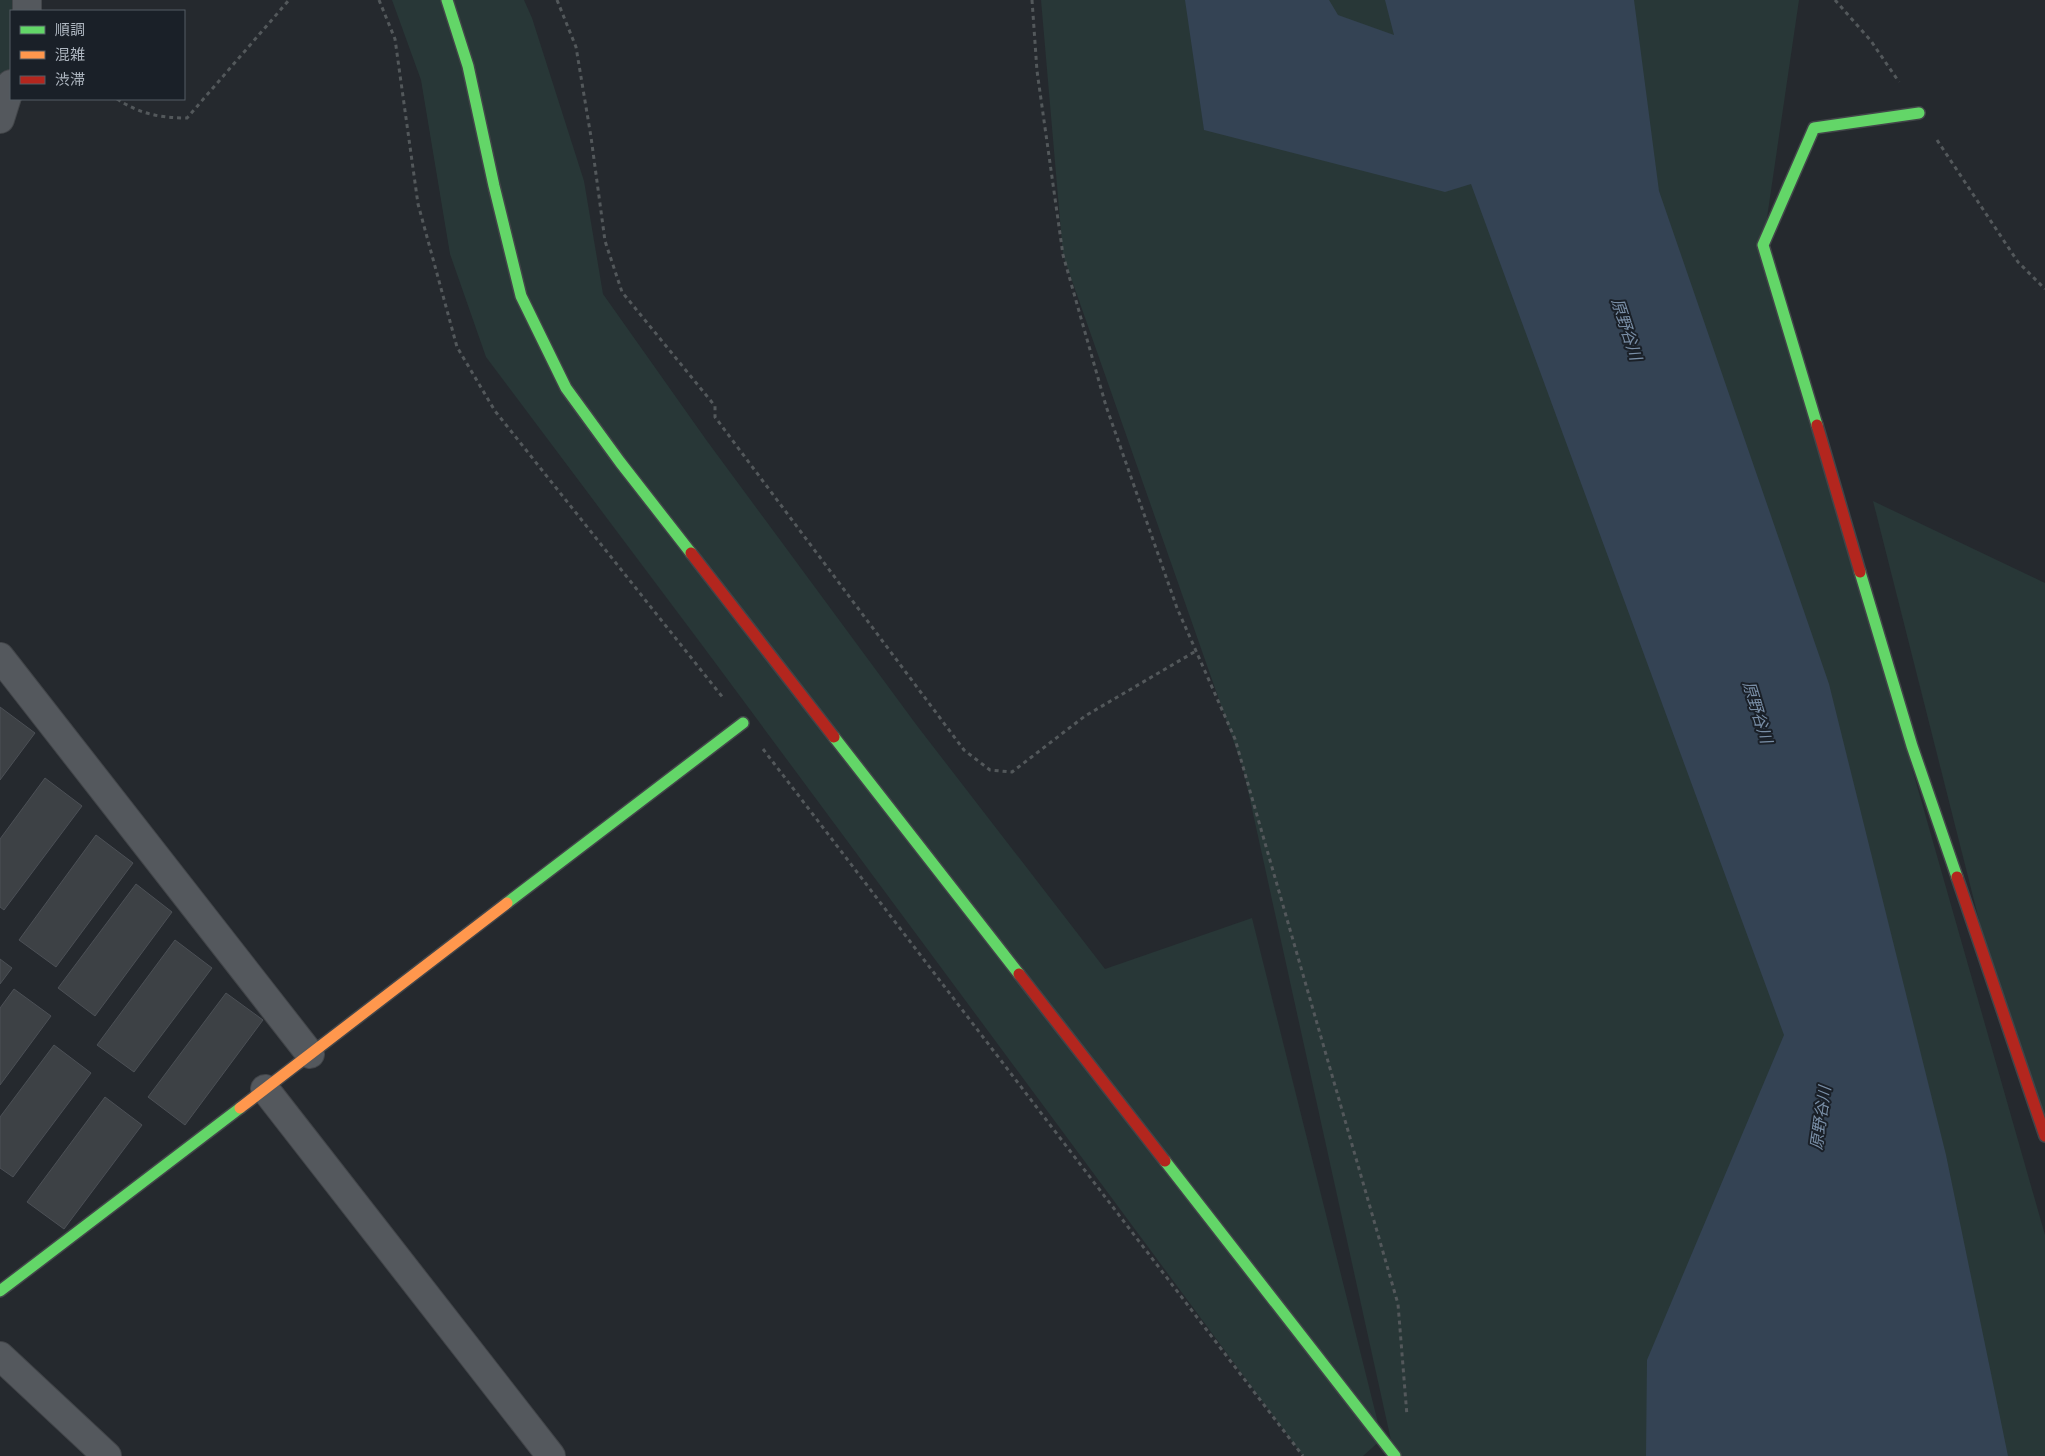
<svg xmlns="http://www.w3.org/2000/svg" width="2045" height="1456" font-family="Raleway,'Noto Sans JP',sans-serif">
	<rect width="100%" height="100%" fill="#25292e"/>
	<g fill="#283737">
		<path d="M0,0H24L25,11H11V81L0,118Z"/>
		<path d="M392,0H524L532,18L584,181L603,294L707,441L918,727L1105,969L1252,918L1382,1439L1363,1456H1303L705,649L486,357L450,254L421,80Z"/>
		<path d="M1041,0H1799L1763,245L2045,1235V1456H1392L1394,1454L1243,768L1063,255Z"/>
		<path d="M1873,501L2045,583V1145L2002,1011Z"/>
	</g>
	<path fill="#344354" d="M1185,0H1329L1338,15L1394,35L1385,0H1634L1659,191L1829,684L1946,1155L2008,1456H1646L1647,1360L1784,1035L1471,184L1445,192L1204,130Z"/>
	<g fill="#3d4145" stroke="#4c5056">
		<path d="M0,707L35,733L0,780Z"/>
		<path d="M45,778L82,806L4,910L0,907V839Z"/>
		<path d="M96,835L133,863L56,967L19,940Z"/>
		<path d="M136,884L172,912L95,1016L58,988Z"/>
		<path d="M175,940L212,968L134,1072L97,1045Z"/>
		<path d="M0,959L12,968L0,984Z"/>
		<path d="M14,989L51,1016L0,1085V1008Z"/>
		<path d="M226,993L263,1020L185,1125L148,1097Z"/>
		<path d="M54,1045L91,1073L13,1177L0,1168V1117Z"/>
		<path d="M105,1097L142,1125L64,1229L27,1202Z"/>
	</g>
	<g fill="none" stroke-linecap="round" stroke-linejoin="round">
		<defs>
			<g id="street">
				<path d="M27,11V0"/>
				<path d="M0,119L11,84"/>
				<path d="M0,657L310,1054"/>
				<path d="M265,1089L551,1456"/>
				<path d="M0,1356L107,1456"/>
			</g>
			<g id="fast">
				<path d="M447,0L468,66L494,186L521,296L566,388L620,462L691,553"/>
				<path d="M1817,425L1763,245L1814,128L1919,113"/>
				<path d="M1860,572L1912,746L1957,877"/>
				<path d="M834,737L1019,974"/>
				<path d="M507,903L743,723"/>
				<path d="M1165,1161L1395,1456"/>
				<path d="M0,1291L240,1108"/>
			</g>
			<path id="slow" d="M240,1108L507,903"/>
			<g id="jam">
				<path d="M1817,425L1860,572"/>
				<path d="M691,553L834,737"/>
				<path d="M1957,877L2045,1136"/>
				<path d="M1019,974L1165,1161"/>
			</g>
		</defs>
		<use href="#street" stroke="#424549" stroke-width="30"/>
		<use href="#fast" stroke="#424549" stroke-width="14"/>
		<use href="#slow" stroke="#424549" stroke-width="14"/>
		<use href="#jam" stroke="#424549" stroke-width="14"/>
		<g stroke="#53585b" stroke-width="3" stroke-dasharray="4 4" stroke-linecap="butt">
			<path d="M379,0L395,39L418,204L457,347L495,411L724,699"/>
			<path d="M557,0L576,47L591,137L605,241L622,292L715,406V417L964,750L990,770L1012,772L1085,716L1196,651"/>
			<path d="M1032,0L1037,71L1063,255L1106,406L1177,608L1235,739L1398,1304L1407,1416"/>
			<path d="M1835,0L1871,41L1899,82"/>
			<path d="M117,99C140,114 160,118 187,118L289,0"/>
			<path d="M1937,140L2018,262L2045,289"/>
			<path d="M763,749L1303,1456"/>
		</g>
		<use href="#street" stroke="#54585d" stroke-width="28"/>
		<use href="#fast" stroke="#63d668" stroke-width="11"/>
		<use href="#slow" stroke="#ff974d" stroke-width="11"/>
		<use href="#jam" stroke="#b3261e" stroke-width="11"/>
	</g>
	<g text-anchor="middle" stroke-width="4" stroke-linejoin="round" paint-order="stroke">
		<g font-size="16" font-style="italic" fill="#798ea6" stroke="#1a2028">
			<text transform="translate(1627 329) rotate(72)" y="6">原野谷川</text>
			<text transform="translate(1758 712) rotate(73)" y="6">原野谷川</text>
			<text transform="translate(1820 1118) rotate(-82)" y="6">原野谷川</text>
		</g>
	</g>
	<rect x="10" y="10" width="175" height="90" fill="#1a2028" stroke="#555c65"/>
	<rect x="20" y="26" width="25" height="8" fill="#63d668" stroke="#555c65"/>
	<text x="55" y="35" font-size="15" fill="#aeb6c0">順調</text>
	<rect x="20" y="51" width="25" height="8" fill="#ff974d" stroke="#555c65"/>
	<text x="55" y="60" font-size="15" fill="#aeb6c0">混雑</text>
	<rect x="20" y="76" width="25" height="8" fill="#b3261e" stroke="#555c65"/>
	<text x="55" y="85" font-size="15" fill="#aeb6c0">渋滞</text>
</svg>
